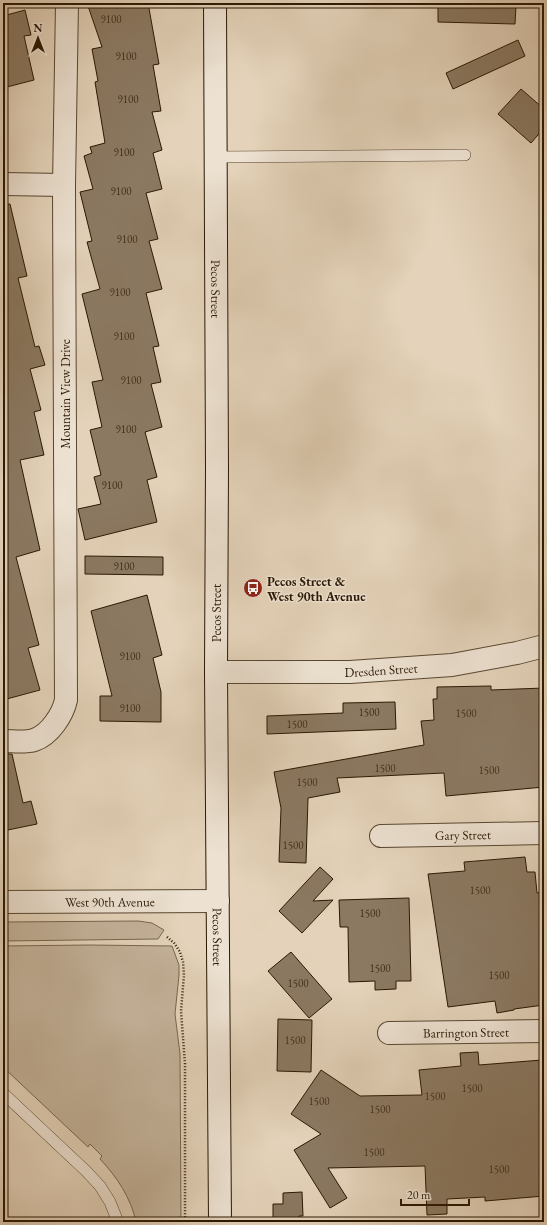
<svg xmlns="http://www.w3.org/2000/svg" width="547" height="1225" font-family="'EB Garamond',serif">
	<rect width="100%" height="100%" fill="#e4d3ba"/>
	<filter id="stains"><feTurbulence type="fractalNoise" baseFrequency=".005" numOctaves="4"/><feColorMatrix values="0 0 0 0 .2 0 0 0 0 .09 0 0 0 0 .02 0 0 0 .5 -.17"/></filter>
	<radialGradient id="worn" r=".72"><stop offset=".6" stop-color="#630" stop-opacity="0"/><stop offset="1" stop-color="#630" stop-opacity=".3"/></radialGradient>
	<g fill="#c4b39b" stroke="#77664f">
		<path d="M138,921L152,923L164,930L158,939L3,941V922Z"/>
		<path d="M89,945L172,946L179,965V975L175,1014L180,1054L181,1222H136C131,1198 117,1177 100,1159L102,1156L90,1144L88,1147L3,1067V946Z"/>
	</g>
	<g fill="#8b7962" stroke="#2a1803">
		<path d="M87,3H148L159,64L153,65L161,111L152,112L162,150L153,153L162,189L146,193L158,239L149,241L162,289L146,293L159,346L153,347L161,382L151,384L162,427L145,432L157,477L147,480L157,522L85,540L78,509L101,504L94,477L101,475L90,430L102,427L92,382L103,380L82,294L100,289L87,242L92,241L80,192L93,189L84,156L92,153L90,147L105,143L95,82L98,81L92,49L102,47Z"/>
		<path d="M438,5L516,6L515,24L438,22Z"/>
		<path d="M25,10L31,35L24,36L34,80L3,88V16Z"/>
		<path d="M518,40L525,56L453,89L446,73Z"/>
		<path d="M521,89L544,109V128L531,143L498,114Z"/>
		<path d="M10,204L27,276L18,278L35,347L39,346L45,365L30,369L41,410L34,412L44,455L20,460L40,550L16,557L39,645L28,648L40,690L3,700V205Z"/>
		<path d="M85,556L163,557V575L85,574Z"/>
		<path d="M147,595L162,655L153,658L161,692V722L100,721V696H112L91,611Z"/>
		<path d="M491,686V690L544,688V787L446,796L444,773L337,778L340,792L308,798L306,863L279,862L281,808L274,772L424,745L421,721L434,720L433,699H437V687Z"/>
		<path d="M395,702L396,729L267,734V716L343,713V703Z"/>
		<path d="M3,754H12L23,803L31,801L37,824L3,831Z"/>
		<path d="M525,857L527,872H535L537,893L544,892V1005L514,1009V1010L497,1013L495,1001L448,1007L428,874L465,871L464,862Z"/>
		<path d="M320,867L333,879L313,901L333,900L302,933L279,911Z"/>
		<path d="M409,898L411,981H396V989L375,990V981L349,982L348,927H340L339,900Z"/>
		<path d="M291,952L332,999L309,1018L268,971Z"/>
		<path d="M278,1019L312,1020L311,1072L277,1071Z"/>
		<path d="M478,1052L479,1065L542,1060L544,1084V1196L485,1201V1197L447,1199V1214L427,1215L425,1166L328,1168L347,1198L330,1208L294,1150L321,1134L291,1114L321,1070L360,1096L422,1095L419,1070L461,1066L460,1053Z"/>
		<path d="M302,1192L303,1216H299V1222H273V1204H283V1193Z"/>
	</g>
	<g fill="none" stroke-linecap="round" stroke-linejoin="round">
		<defs>
			<g id="service">
				<path d="M214,157L465,155"/>
				<path d="M3,1093L86,1171L100,1186L110,1202L118,1222"/>
			</g>
			<g id="minor">
				<path d="M3,184L64,185"/>
				<path id="s1" d="M216,672H350L452,665L517,653L544,646"/>
				<path d="M3,741C13,741 25,743 34,740C50,735 63,714 66,700L64,185L67,3"/>
				<path id="s2" d="M381,836L544,833"/>
				<path id="s3" d="M389,1033L544,1031"/>
			</g>
			<g id="tertiary">
				<path id="s4" d="M3,902L218,901"/>
			</g>
			<g id="secondary">
				<path id="s5" d="M215,3L217,468L216,672L220,1222"/>
			</g>
		</defs>
		<use href="#service" stroke="#584731" stroke-width="12"/>
		<use href="#minor" stroke="#584731" stroke-width="24"/>
		<use href="#tertiary" stroke="#584731" stroke-width="24"/>
		<use href="#secondary" stroke="#2a1803" stroke-width="24"/>
		<path stroke="#2a1803" stroke-width="2.5" stroke-dasharray="1 2" stroke-linecap="butt" d="M167,937L174,943L180,952L183,962L184,975L181,1011L185,1064V1222"/>
		<use href="#service" stroke="#ede2d2" stroke-width="11"/>
		<use href="#minor" stroke="#ede2d2" stroke-width="22"/>
		<use href="#tertiary" stroke="#ede2d2" stroke-width="22"/>
		<use href="#secondary" stroke="#ede2d2" stroke-width="22"/>
	</g>
	<defs>
		<symbol id="bus-disc" viewBox="-11 -11 22 22"><circle r="9.5" fill="#8f2418" stroke="#ede2d2"/><path d="M-5-6H5V4H4V6H2V4H-2V6H-4V4H-5ZM-3.5-4V0h7V-4ZM-3.5 1.2v1.5H-2V1.2ZM2 1.2v1.5H3.5V1.2Z" fill="#fff"/></symbol>
	</defs>
	<g fill-rule="evenodd">
		<use href="#bus-disc" x="242" y="577" width="22" height="22"/>
	</g>
	<g text-anchor="middle" stroke-width="3" stroke-linejoin="round" paint-order="stroke">
		<g font-size="11" fill="#42301b">
			<text x="111" y="23">9100</text>
			<text x="126" y="60">9100</text>
			<text x="128" y="103">9100</text>
			<text x="124" y="156">9100</text>
			<text x="121" y="195">9100</text>
			<text x="127" y="243">9100</text>
			<text x="120" y="296">9100</text>
			<text x="124" y="340">9100</text>
			<text x="131" y="384">9100</text>
			<text x="126" y="433">9100</text>
			<text x="112" y="489">9100</text>
			<text x="124" y="570">9100</text>
			<text x="130" y="660">9100</text>
			<text x="130" y="712">9100</text>
			<text x="369" y="716">1500</text>
			<text x="466" y="717">1500</text>
			<text x="297" y="728">1500</text>
			<text x="385" y="772">1500</text>
			<text x="489" y="774">1500</text>
			<text x="307" y="786">1500</text>
			<text x="293" y="849">1500</text>
			<text x="480" y="894">1500</text>
			<text x="370" y="917">1500</text>
			<text x="380" y="972">1500</text>
			<text x="499" y="979">1500</text>
			<text x="298" y="987">1500</text>
			<text x="295" y="1044">1500</text>
			<text x="472" y="1092">1500</text>
			<text x="435" y="1100">1500</text>
			<text x="319" y="1105">1500</text>
			<text x="380" y="1113">1500</text>
			<text x="374" y="1156">1500</text>
			<text x="499" y="1173">1500</text>
		</g>
		<g font-size="13" fill="#2a1803" stroke="#ede2d2">
			<text dy="5" stroke="none"><textPath href="#s5" startOffset="286">Pecos Street</textPath></text>
			<text transform="translate(65 394) rotate(-90)" y="5">Mountain View Drive</text>
			<text transform="translate(216 613) rotate(-90)" y="5">Pecos Street</text>
			<text dy="5" stroke="none"><textPath href="#s1" startOffset="165">Dresden Street</textPath></text>
			<text dy="5" stroke="none"><textPath href="#s2" startOffset="82">Gary Street</textPath></text>
			<text dy="5" stroke="none"><textPath href="#s4" startOffset="107">West 90th Avenue</textPath></text>
			<text dy="5" stroke="none"><textPath href="#s5" startOffset="934">Pecos Street</textPath></text>
			<text dy="5" stroke="none"><textPath href="#s3" startOffset="77">Barrington Street</textPath></text>
		</g>
		<g font-size="13" font-weight="bold" fill="#2a1803" stroke="#ede2d2" text-anchor="start">
			<text x="267" y="586">Pecos Street &amp;<tspan x="267" dy="15">West 90th Avenue</tspan></text>
		</g>
	</g>
	<rect width="547" height="1225" fill="none" stroke="#e4d3ba" stroke-width="16"/>
	<rect x="4" y="4" width="539" height="1217" fill="none" stroke="#2a1803" stroke-width="2"/>
	<rect x="8" y="8" width="531" height="1209" fill="none" stroke="#2a1803"/>
	<g transform="translate(38 38)" stroke="#ede2d2" stroke-width="3" paint-order="stroke">
	<path d="M0-3L7 15L0 10L-7 15Z" fill="#2a1803"/>
	<text y="-6" font-size="11" font-weight="bold" text-anchor="middle" fill="#2a1803">N</text>
	</g>
	<path d="M401 1199v6h68v-6" fill="none" stroke="#2a1803" stroke-width="2"/>
	<text x="407" y="1199" font-size="12" fill="#2a1803" stroke="#ede2d2" stroke-width="3" paint-order="stroke">20 m</text>
	<rect width="100%" height="100%" filter="url(#stains)"/>
	<rect width="100%" height="100%" fill="url(#worn)"/>
</svg>
